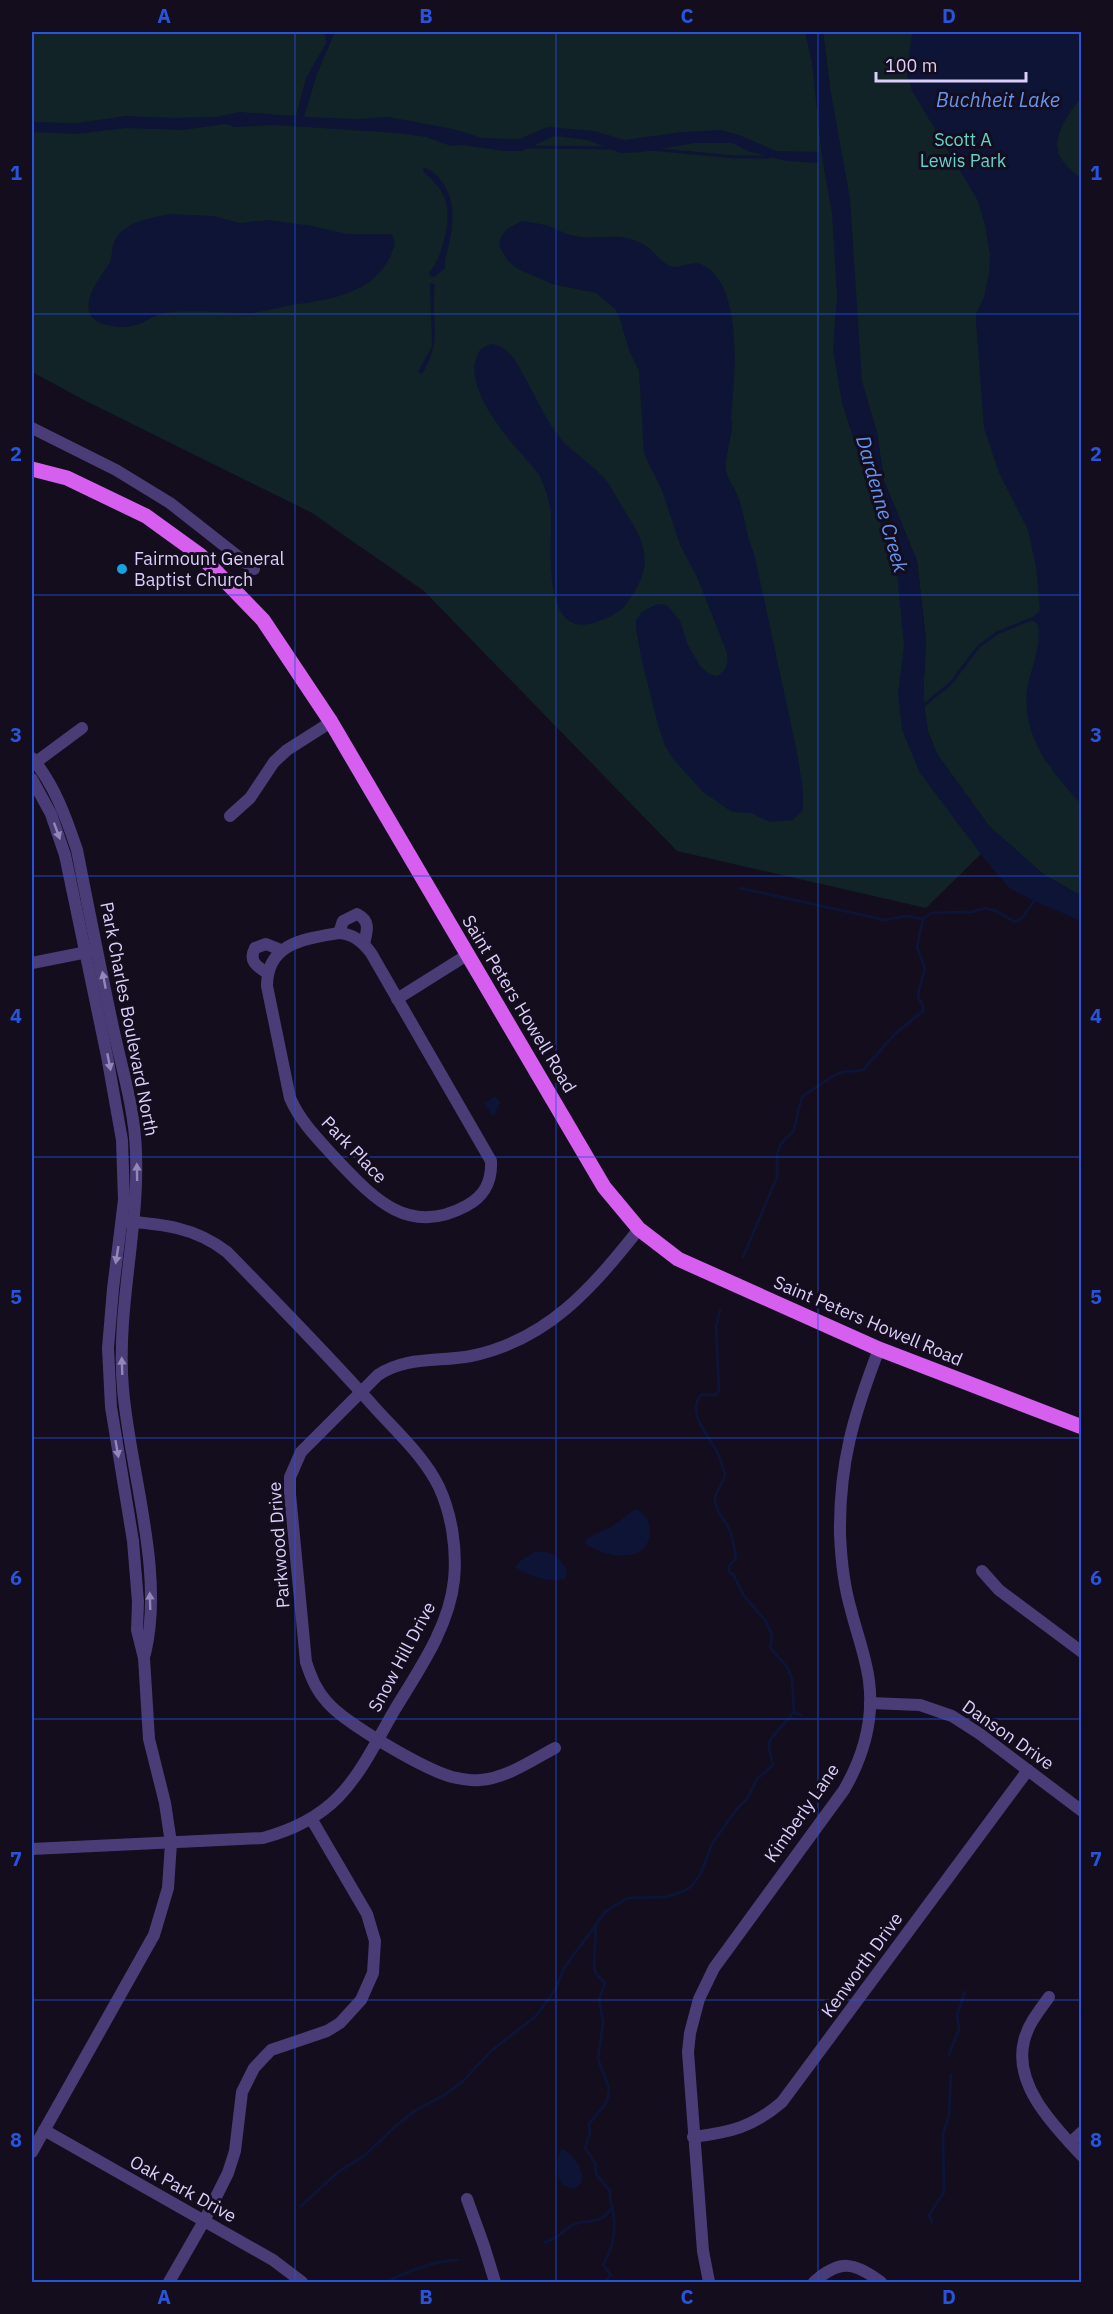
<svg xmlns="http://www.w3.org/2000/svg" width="1113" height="2314" font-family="'IBM Plex Sans',sans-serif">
	<rect width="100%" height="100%" fill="#130d1d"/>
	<path fill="#112326" d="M32,32H814L830,88L823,32H1081V896L1043,874L989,826L937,754L928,732L923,698L926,640L917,561L884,481L877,433L865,393L909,609L922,741L986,849L926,908L677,851L424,591L312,513L82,399L32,372Z"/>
	<g fill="#0d1436">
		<path d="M325,32H335L334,34L317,74L304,117L357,119L388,117L453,129L482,138L519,139L548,127L594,131L625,140L682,132L720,130L739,135L776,151L819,152V163L786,161L747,151L733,143H695L642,152L621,153L587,140L554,136L522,151H504L462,145L451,146L426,137L396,133L276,125L235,127L226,124L183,130L126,128L77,134L32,132V122L76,123L126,116L173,118L217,117L239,112L296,116L306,78L326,43Z"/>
		<path d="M805,32H823L830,88L850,199L862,381L877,433L884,481L917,561L926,640L923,698L928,732L937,754L989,826L1043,874L1081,896V921L1034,901L1009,888L986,861L920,773L902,730L898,693L904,646L897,574L842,403L833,349L837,296L832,213L822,157L812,63Z"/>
		<path d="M912,32H1081C1082,44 1085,88 1081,97C1078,103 1071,109 1068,116C1049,146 1056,159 1082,179L1081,804C1049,769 1017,731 1029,680C1034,662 1041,643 1038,625L1031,619L1040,610L1036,567L1028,530L999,473L984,428L976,322V314L984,297L989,273L990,255L985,225L978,201L912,91L907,75Z"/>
		<path d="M424,168C431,169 435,173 439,178C456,197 454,221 449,245C447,253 444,259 445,268L434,277L430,276L429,273C443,256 453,216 444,196C439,186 431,179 423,171Z"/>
		<path d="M169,214L213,216L240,223L268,220L312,226L347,234H392L395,243C383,289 339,299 298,304C282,306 266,312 249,313C223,313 198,310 172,312C146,315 142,331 112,326C106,325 100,324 95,320C77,305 101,276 109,264C113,257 111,249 114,242C122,222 151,218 169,214Z"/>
		<path d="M522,221C531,222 541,224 549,226C557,229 563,233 571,235C596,242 616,230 643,244C653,249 658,260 668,265C680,271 691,259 703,265C744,286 735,378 731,417C735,434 725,450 726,468C726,478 733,485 737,494C745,513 745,534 754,553L797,752L803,790V810L793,820L770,822L751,813L732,812L703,792L674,760L665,746L658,725L642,661L636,629V620L642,612L657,604L667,605L680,621L687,643L700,666L709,674L717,676C727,670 728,665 727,653L697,577L680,545L661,488L644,454L639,371L629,350L619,316L615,309L596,293L552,284L518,269L508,261L499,246L501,237L507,229Z"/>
		<path d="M430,283L435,284C430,321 444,340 422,374L418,372L432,346Z"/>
		<path d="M493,344L502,347L511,355C529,380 539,409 557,434C568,450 587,460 600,474C610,483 616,497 623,508C647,545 655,565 627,603C619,614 606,619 593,623C541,638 552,546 551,518C551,503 545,488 539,474C517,449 464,394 476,358C479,350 484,345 493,344Z"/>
		<path d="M496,1096L500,1103L495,1114L492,1116L484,1103Z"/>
		<path d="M635,1509C651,1513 655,1538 643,1549C629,1562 598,1554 585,1543L588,1538L614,1525Z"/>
		<path d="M534,1552C552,1550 557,1555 567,1570L566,1578C551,1584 528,1576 515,1567L520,1561Z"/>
		<path d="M562,2149C574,2154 584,2169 582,2182L574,2189L562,2185C556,2175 555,2159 562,2149Z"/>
	</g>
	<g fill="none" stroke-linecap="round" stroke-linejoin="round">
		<g stroke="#0d1436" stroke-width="3">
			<path d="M531,147L611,148"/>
			<path d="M651,149L735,157H770"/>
			<path d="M923,706L951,683L979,646L997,633L1031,619"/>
			<path d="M740,888L885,920L906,916L923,919"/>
			<path d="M743,1257L777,1177V1154L781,1144L794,1130L799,1107L803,1096L833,1076L843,1072L863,1070L895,1034L923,1011V1006L918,997L919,989L925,969L917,947L923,919L932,913L971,912L986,908L996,911L1015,922L1023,917L1034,901L1037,900"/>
			<path d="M794,1712L801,1715"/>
			<path d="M949,2055L959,2029L957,2015L965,1992"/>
			<path d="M301,2206L338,2172L364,2156L397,2125L416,2110L446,2094L462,2082L492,2050L536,2016L555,1990L564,1968L595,1926"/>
			<path d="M932,2222L929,2215L944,2192L943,2134L949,2115L951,2075"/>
			<path d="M545,2242C558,2240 564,2228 575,2224C591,2218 598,2226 611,2209"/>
			<path d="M387,2282C405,2272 437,2260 458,2260"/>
			<path d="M605,2282L611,2275L603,2265C611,2252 616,2233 614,2219C614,2209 609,2201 610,2191L596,2174L595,2163L585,2148L590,2133L589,2124L606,2103L608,2096L609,2088L598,2059L603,2022L599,1999L605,1983L596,1974L594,1967L596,1924L606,1911L628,1898L666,1897L684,1891L692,1886L701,1873L712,1844L735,1811L747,1799L757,1779L773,1765L769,1747L770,1740L794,1712L792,1679L787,1667L770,1647L772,1635L765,1620L744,1596L733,1574L729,1572V1566L736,1558C735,1550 733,1541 731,1534C728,1522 714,1511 715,1498C716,1491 723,1483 725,1475C723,1467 721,1460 717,1452C709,1436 686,1413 701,1395H715L719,1390L716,1327L720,1310"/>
		</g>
		<g stroke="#4a3d77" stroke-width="12">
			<path d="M32,428L116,470L170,503L254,569"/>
			<path d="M32,758C54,784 66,817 77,850C89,911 101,972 114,1032C123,1072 135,1112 136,1153C139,1232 116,1310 123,1389C130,1472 165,1572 145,1654"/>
			<path d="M32,765L82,728"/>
			<path d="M32,779L51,814L65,855L107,1056L122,1140L124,1200L113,1289L108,1348L111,1407L133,1541L138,1602L137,1630L144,1658L149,1739L165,1803L171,1843L168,1888L154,1935L32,2152"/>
			<path d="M230,816L250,798L274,762L287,750L331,722"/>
			<path d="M339,933C353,934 362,941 371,953L491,1161C492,1181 485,1196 466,1206C409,1237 374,1199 337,1160C319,1140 301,1123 290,1098L267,986C267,943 304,939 339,933Z"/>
			<path d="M339,933L343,921L357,914C371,921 367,931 364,944"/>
			<path d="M32,963L92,951"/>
			<path d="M268,973C257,967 248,961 255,948L266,944L281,950"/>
			<path d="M397,999L467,955"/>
			<path d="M982,1571L999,1590L1082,1652"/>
			<path d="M870,1703L920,1705L952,1716L980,1734L1082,1811"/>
			<path d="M555,1748C532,1760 507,1778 480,1780C471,1781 461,1779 452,1777C424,1769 346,1724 327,1702C316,1690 311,1677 306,1662L290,1494V1477L301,1452L378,1375C406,1356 440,1362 471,1356C548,1340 592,1288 639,1229"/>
			<path d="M32,1849L263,1838C341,1817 357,1776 394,1711C418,1671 449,1628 454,1580C457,1550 452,1515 439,1487C425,1458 399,1434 377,1410C329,1356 278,1304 227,1252C195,1227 162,1224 122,1221"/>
			<path d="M1049,1997C1039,2011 1028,2024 1024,2041C1013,2085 1054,2126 1082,2156"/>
			<path d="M44,2130L273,2260L302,2282"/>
			<path d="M693,2137C730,2132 752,2128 782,2102L1028,1770"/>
			<path d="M1070,2143L1082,2132"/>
			<path d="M467,2199L484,2246L495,2282"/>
			<path d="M169,2282L204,2221L228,2173L235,2151L242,2092L254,2068L271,2050L327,2031L340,2023L361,2000L373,1973L375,1941L367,1914L312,1820"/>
			<path d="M709,2282L703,2251L688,2052L690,2033L699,1999L714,1968L844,1790C863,1757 874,1719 869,1681C866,1657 857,1634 851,1610C844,1586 841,1559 840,1534C839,1463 854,1414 879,1349"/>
			<path d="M814,2282C840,2259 854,2262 881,2282"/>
		</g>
		<path stroke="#d65ff0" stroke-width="15" d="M32,469L67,478L146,516L200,555L263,620L331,722L604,1187L639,1229L678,1259L879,1349L1082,1427"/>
	</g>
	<defs><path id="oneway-solid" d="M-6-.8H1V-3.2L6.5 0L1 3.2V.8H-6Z" transform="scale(1.5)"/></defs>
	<g fill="#9386b8">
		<use href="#oneway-solid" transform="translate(57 831) rotate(70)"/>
		<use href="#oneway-solid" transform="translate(104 980) rotate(-101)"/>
		<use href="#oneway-solid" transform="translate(109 1062) rotate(79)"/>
		<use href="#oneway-solid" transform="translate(137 1172) rotate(-91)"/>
		<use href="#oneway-solid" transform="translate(117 1255) rotate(99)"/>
		<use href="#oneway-solid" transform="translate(122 1366) rotate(-92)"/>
		<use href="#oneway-solid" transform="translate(117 1449) rotate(80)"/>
		<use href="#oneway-solid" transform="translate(150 1601) rotate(-92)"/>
	</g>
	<path fill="none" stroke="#2754da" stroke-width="1.5" stroke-opacity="0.55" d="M295,32V2282M556,32V2282M818,32V2282M32,314H1082M32,595H1082M32,876H1082M32,1157H1082M32,1438H1082M32,1719H1082M32,2000H1082"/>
	<circle fill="#15a4e0" stroke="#130d1d" stroke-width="2" cx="122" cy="569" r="6"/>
	<g text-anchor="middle" stroke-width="6" stroke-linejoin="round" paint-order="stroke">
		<g font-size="18" fill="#61d3cd" stroke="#130d1d">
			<text x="963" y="146">Scott A<tspan x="963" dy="21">Lewis Park</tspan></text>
		</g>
		<g font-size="18" fill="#dccefa" stroke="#130d1d" text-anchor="start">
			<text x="134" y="565">Fairmount General<tspan x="134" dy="21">Baptist Church</tspan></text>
		</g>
		<g font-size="18" fill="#dccefa" stroke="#130d1d">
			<text transform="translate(519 1004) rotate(59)" y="6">Saint Peters Howell Road</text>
			<text transform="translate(129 1019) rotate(79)" y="6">Park Charles Boulevard North</text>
			<text transform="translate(354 1150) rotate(46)" y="6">Park Place</text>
			<text transform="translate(868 1321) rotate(23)" y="6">Saint Peters Howell Road</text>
			<text transform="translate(279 1545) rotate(-94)" y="6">Parkwood Drive</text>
			<text transform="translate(402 1657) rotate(-62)" y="6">Snow Hill Drive</text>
			<text transform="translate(1008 1735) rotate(35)" y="6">Danson Drive</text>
			<text transform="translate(802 1813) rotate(-55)" y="6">Kimberly Lane</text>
			<text transform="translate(862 1965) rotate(-54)" y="6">Kenworth Drive</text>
			<text transform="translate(183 2189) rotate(29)" y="6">Oak Park Drive</text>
		</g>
		<g font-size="20" font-style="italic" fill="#6595f1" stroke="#130d1d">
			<text x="998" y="107">Buchheit Lake</text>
			<text transform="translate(882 504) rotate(74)" y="7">Dardenne Creek</text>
		</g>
	</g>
	<rect width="1113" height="2314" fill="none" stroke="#130d1d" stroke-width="66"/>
	<path d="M876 72v9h150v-9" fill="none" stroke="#dccefa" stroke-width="3"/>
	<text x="885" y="72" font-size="18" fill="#dccefa" stroke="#130d1d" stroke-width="4.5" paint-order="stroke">100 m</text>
	<rect x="33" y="33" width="1047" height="2248" fill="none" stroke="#2754da" stroke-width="2"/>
	<g font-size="20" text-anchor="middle" font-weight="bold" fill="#2754da">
		<text x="164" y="23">A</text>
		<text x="426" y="23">B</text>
		<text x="687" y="23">C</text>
		<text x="949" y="23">D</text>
		<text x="16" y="180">1</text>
		<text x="1096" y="180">1</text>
		<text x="16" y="461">2</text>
		<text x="1096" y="461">2</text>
		<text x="16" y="742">3</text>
		<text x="1096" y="742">3</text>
		<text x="16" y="1023">4</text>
		<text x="1096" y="1023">4</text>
		<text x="16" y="1304">5</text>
		<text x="1096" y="1304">5</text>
		<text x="16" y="1585">6</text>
		<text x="1096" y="1585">6</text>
		<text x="16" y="1866">7</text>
		<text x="1096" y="1866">7</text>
		<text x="16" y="2147">8</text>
		<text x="1096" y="2147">8</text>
		<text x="164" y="2304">A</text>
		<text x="426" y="2304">B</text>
		<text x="687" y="2304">C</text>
		<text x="949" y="2304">D</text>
	</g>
</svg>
